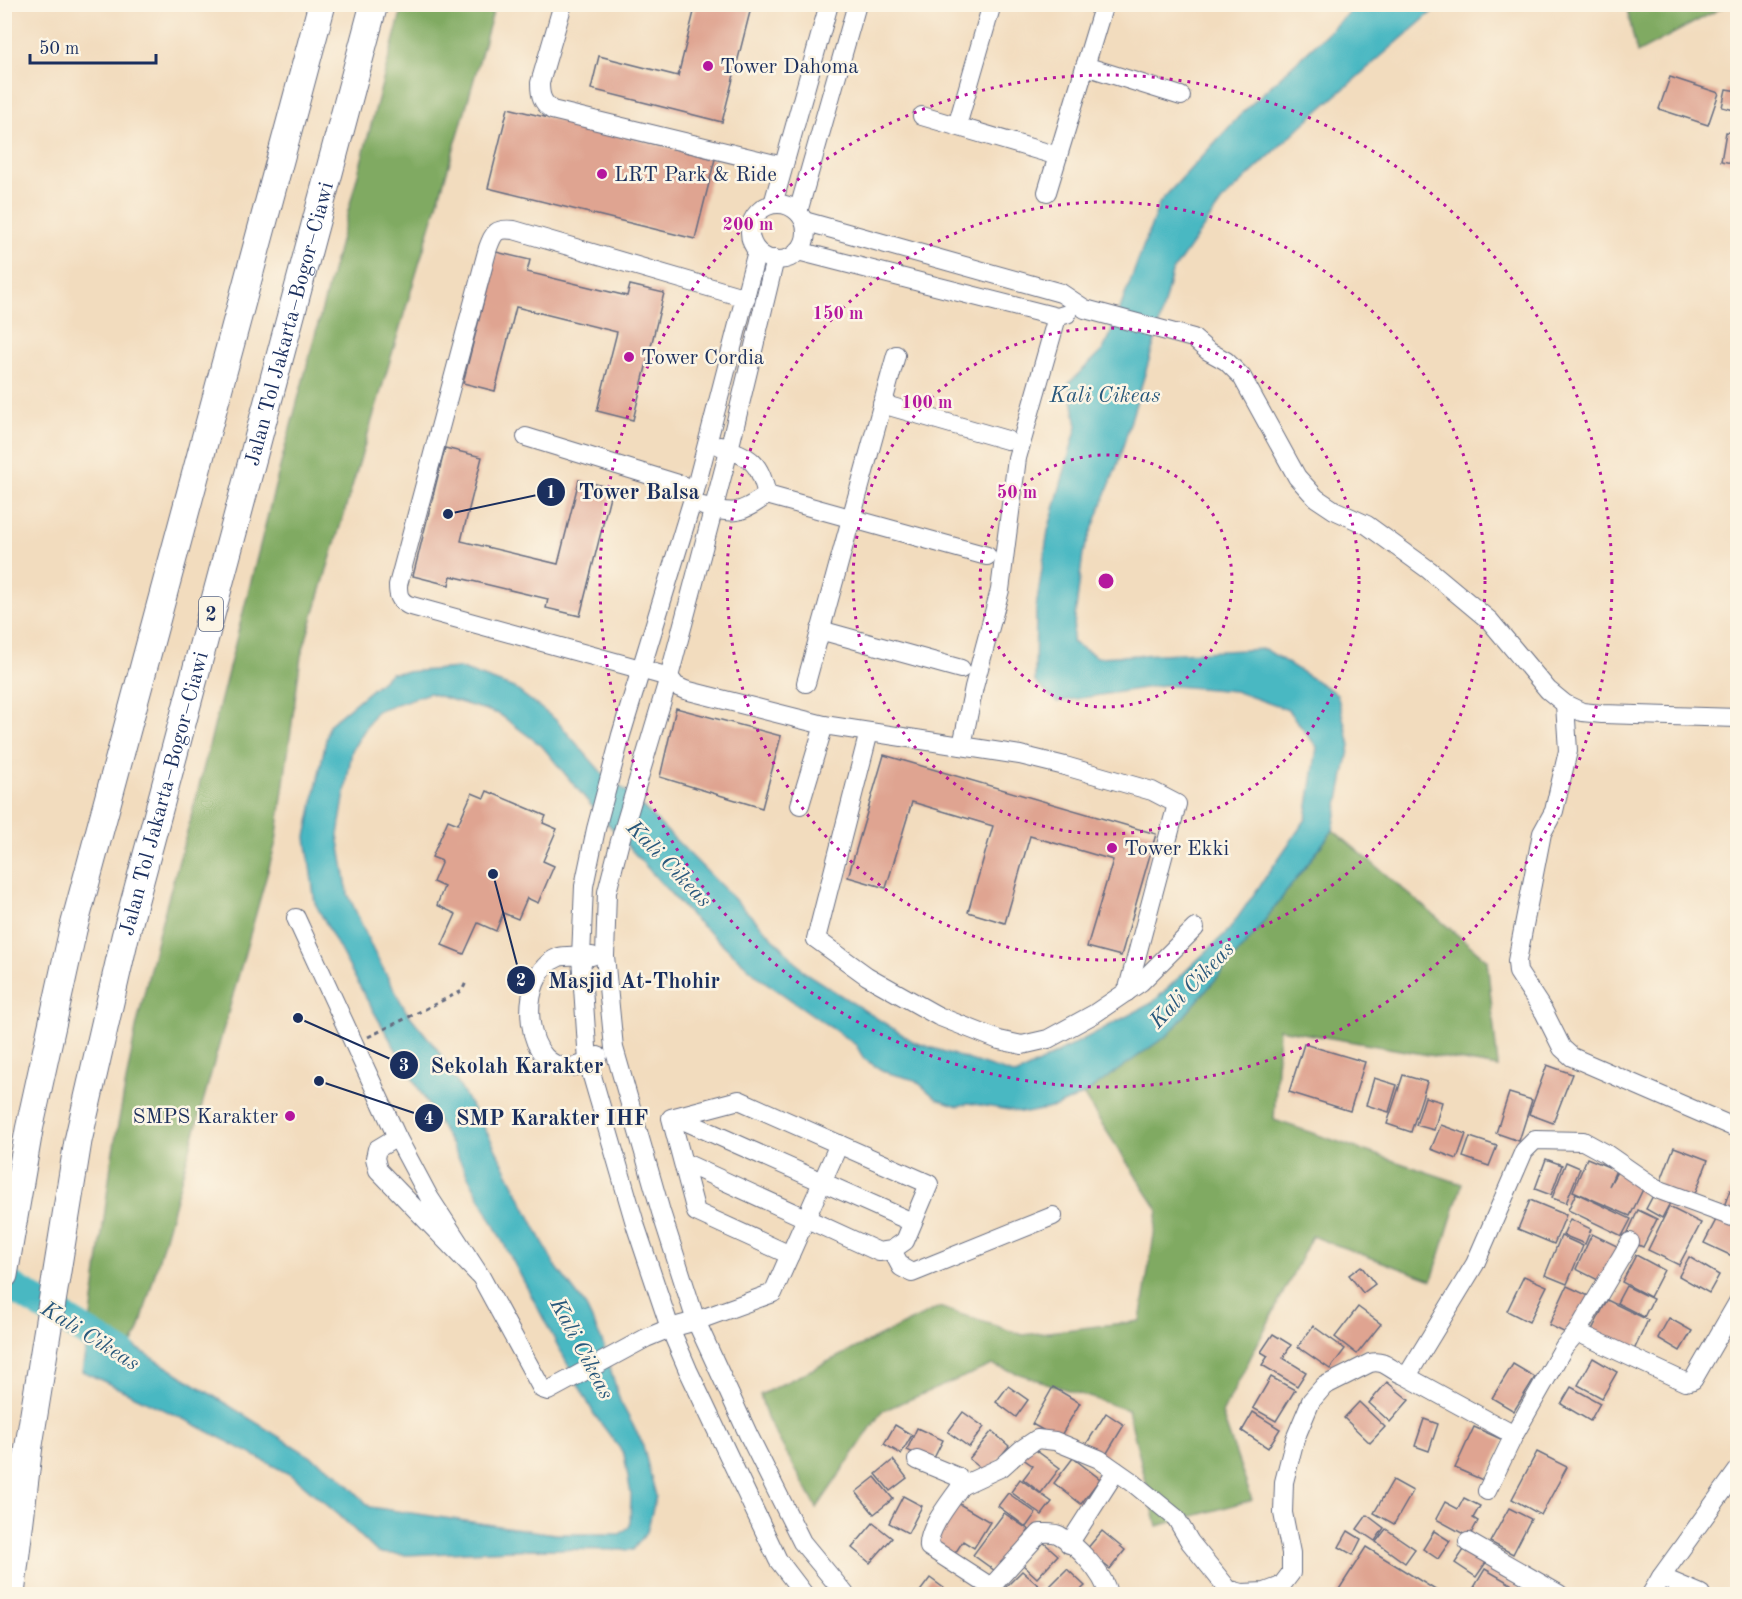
<svg xmlns="http://www.w3.org/2000/svg" width="1742" height="1599" font-family="'Old Standard TT',serif">
	<rect width="100%" height="100%" fill="#fcf5e5"/>
	<filter id="ink" filterUnits="userSpaceOnUse"><feTurbulence type="fractalNoise" baseFrequency=".0167" numOctaves="2"/><feDisplacementMap in="SourceGraphic" scale="12" xChannelSelector="R" yChannelSelector="G"/><feConvolveMatrix kernelMatrix="1 2 1 2 8 2 1 2 1" color-interpolation-filters="sRGB"/></filter>
	<filter id="wash" filterUnits="userSpaceOnUse"><feTurbulence type="fractalNoise" baseFrequency=".008" numOctaves="4" result="noise"/><feDisplacementMap in="SourceGraphic" scale="24" xChannelSelector="R" yChannelSelector="G"/><feGaussianBlur stdDeviation="1.35" result="paint"/><feColorMatrix in="noise" values="0 0 0 0 0 0 0 0 0 0 0 0 0 0 0 0 0 1.4 0 .05"/><feComposite in="paint" operator="in"/></filter>
	<g filter="url(#wash)">
		<rect width="100%" height="100%" fill="#f2dcbe"/>
		<g fill="#80aa62" stroke="#4e6c60" stroke-width="1.5">
			<path d="M403,5H495L461,125L301,656L276,842L139,1330L132,1345L90,1325L112,1157L136,1028L159,931L189,825L281,463Z"/>
			<path d="M1626,5V4L1727,5L1637,53Z"/>
			<path d="M1333,830L1487,960L1498,1067L1279,1029L1274,1120L1462,1184L1432,1280L1312,1236L1222,1414L1252,1500L1157,1526L1128,1410L992,1365L882,1411L817,1508L767,1418L760,1395L939,1307L1023,1335L1140,1321L1158,1210L1083,1095L1169,1034L1256,932Z"/>
		</g>
		<path fill="#4ab8c2" stroke="#327490" stroke-width="1.5" d="M1357,5H1440L1302,125L1222,201L1172,272L1156,337L1118,463L1083,553L1072,642L1097,657L1265,649L1337,694L1350,745L1333,830L1256,932L1169,1034L1083,1095L1056,1107L1026,1113L968,1103L958,1106L937,1099L915,1080L885,1072L864,1059L856,1045L761,979L690,915L590,804L542,746L499,714L429,693L376,711L352,750L338,835L348,894L373,950L406,1011L438,1050L489,1136L554,1264L585,1305L602,1341L620,1401L642,1442L656,1496L647,1532L633,1550L533,1549L407,1555L378,1553L340,1516L293,1476L194,1424L82,1371L90,1325L132,1345L337,1473L370,1507L555,1534H620L630,1526L631,1494L624,1454L594,1414L451,1144L367,1000L315,903L306,837L329,725L391,673L459,668L514,688L556,720L602,773L630,794L782,947L804,972L914,1042L1016,1075L1152,1003L1229,930L1306,819L1317,747L1288,710L1235,691L1163,685L1057,702L1035,682L1036,608L1048,531L1077,426L1069,383L1102,351L1109,338L1160,202L1243,112Z"/>
		<g fill="none" stroke-linecap="round" stroke-linejoin="round">
			<path stroke="#4ab8c2" stroke-width="30" d="M4,1282L122,1354"/>
		</g>
		<g id="blocks">
			<g fill="#dfa491">
				<path d="M696,4H752L722,122L591,89L599,56L678,76Z"/>
				<path d="M1670,77L1719,93L1708,125L1659,109Z"/>
				<path d="M1726,89L1738,91V111L1722,107Z"/>
				<path d="M508,108L715,159L695,239L488,188Z"/>
				<path d="M1726,132L1738,133V164L1721,161Z"/>
				<path d="M496,252L530,260L527,272L627,296L630,285L664,293L633,420L597,411L617,332L516,307L495,391L463,383Z"/>
				<path d="M445,448L482,457L461,541L558,564L579,480L612,488L580,616L546,608L548,599L451,576L449,585L413,576Z"/>
				<path d="M676,708L781,736L762,808L660,777Z"/>
				<path d="M884,755L1156,834L1121,956L1087,947L1113,860L1030,836L1005,923L968,912L993,826L912,802L886,888L848,877Z"/>
				<path d="M487,791L546,816L543,823L557,829L543,861L554,866L538,903L527,898L518,919L503,913L496,931L478,923L464,954L442,945L456,914L437,905L444,887L433,882L442,861L432,857L448,820L458,824L472,793L484,798Z"/>
				<path d="M1304,1044L1365,1062L1350,1111L1289,1092Z"/>
				<path d="M1547,1065L1572,1074L1553,1123L1529,1114Z"/>
				<path d="M1403,1075L1427,1082L1411,1132L1387,1124Z"/>
				<path d="M1374,1078L1397,1085L1389,1112L1366,1105Z"/>
				<path d="M1509,1093L1532,1100L1519,1141L1496,1133Z"/>
				<path d="M1425,1097L1442,1102L1434,1130L1416,1125Z"/>
				<path d="M1441,1125L1466,1134L1457,1159L1431,1149Z"/>
				<path d="M1470,1137L1497,1146L1489,1166L1463,1157Z"/>
				<path d="M1674,1147L1708,1160L1692,1201L1658,1188Z"/>
				<path d="M1587,1158L1616,1170L1609,1186L1617,1172L1645,1185L1630,1216L1573,1191Z"/>
				<path d="M1546,1159L1562,1165L1551,1195L1535,1189Z"/>
				<path d="M1566,1162L1580,1168L1566,1203L1552,1198Z"/>
				<path d="M1737,1178H1738V1215L1723,1209L1730,1190L1732,1191Z"/>
				<path d="M1656,1190L1672,1199L1662,1218L1646,1209Z"/>
				<path d="M1576,1193L1631,1219L1622,1236L1568,1210Z"/>
				<path d="M1530,1200L1566,1215L1554,1244L1518,1229Z"/>
				<path d="M1669,1207L1701,1223L1679,1265L1648,1250Z"/>
				<path d="M1638,1210L1657,1219L1643,1247L1625,1239Z"/>
				<path d="M1717,1218L1738,1228V1245L1732,1256L1704,1243Z"/>
				<path d="M1570,1219L1591,1229L1585,1244L1563,1235Z"/>
				<path d="M1592,1234L1621,1248L1604,1283L1576,1269Z"/>
				<path d="M1561,1236L1583,1246L1567,1284L1545,1275Z"/>
				<path d="M1636,1255L1664,1270L1650,1297L1622,1282Z"/>
				<path d="M1689,1257L1719,1275L1709,1293L1679,1276Z"/>
				<path d="M1361,1266L1375,1284L1363,1293L1349,1275Z"/>
				<path d="M1524,1276L1547,1286L1529,1322L1507,1311Z"/>
				<path d="M1567,1286L1591,1297L1572,1336L1549,1325Z"/>
				<path d="M1626,1286L1653,1299L1644,1317L1617,1303Z"/>
				<path d="M1607,1300L1648,1320L1634,1350L1592,1330Z"/>
				<path d="M1358,1307L1381,1324L1357,1354L1335,1337Z"/>
				<path d="M1669,1318L1692,1331L1680,1351L1658,1338Z"/>
				<path d="M1313,1326L1345,1349L1330,1369L1298,1347Z"/>
				<path d="M1273,1334L1291,1345L1283,1358L1306,1372L1297,1386L1262,1365L1268,1356L1261,1352Z"/>
				<path d="M1593,1358L1617,1372L1602,1398L1578,1385Z"/>
				<path d="M1513,1364L1535,1377L1514,1411L1492,1398Z"/>
				<path d="M1271,1377L1295,1390L1276,1421L1253,1408Z"/>
				<path d="M1387,1382L1409,1400L1390,1422L1369,1403Z"/>
				<path d="M1008,1386L1028,1400L1016,1417L996,1402Z"/>
				<path d="M1053,1387L1080,1403L1059,1439L1032,1424Z"/>
				<path d="M1571,1387L1600,1403L1590,1421L1561,1404Z"/>
				<path d="M1359,1402L1385,1427L1370,1443L1344,1418Z"/>
				<path d="M963,1412L984,1427L969,1447L948,1432Z"/>
				<path d="M1253,1412L1280,1429L1268,1448L1242,1431Z"/>
				<path d="M1106,1413L1124,1425L1104,1458L1085,1446Z"/>
				<path d="M1424,1419L1438,1424L1429,1451L1415,1446Z"/>
				<path d="M895,1425L912,1435L901,1454L884,1444Z"/>
				<path d="M1474,1427L1503,1440L1485,1481L1455,1468Z"/>
				<path d="M917,1428L943,1440L932,1462L907,1450Z"/>
				<path d="M992,1431L1009,1446L987,1473L969,1459Z"/>
				<path d="M1030,1446L1060,1468L1041,1493L1023,1479L1033,1466L1022,1458Z"/>
				<path d="M1537,1452L1567,1467L1541,1515L1512,1499Z"/>
				<path d="M1073,1458L1100,1479L1081,1504L1054,1483Z"/>
				<path d="M893,1460L907,1478L890,1491L876,1474Z"/>
				<path d="M875,1477L893,1499L874,1514L856,1492Z"/>
				<path d="M1020,1479L1052,1502L1042,1515L1011,1492Z"/>
				<path d="M1393,1480L1413,1491L1394,1524L1374,1513Z"/>
				<path d="M1008,1493L1036,1513L1026,1527L998,1506Z"/>
				<path d="M903,1496L922,1506L908,1533L889,1523Z"/>
				<path d="M1464,1498L1480,1506L1473,1518L1478,1521L1469,1537L1436,1519L1445,1502L1458,1509Z"/>
				<path d="M956,1502L990,1522L974,1548L963,1541L954,1555L932,1542Z"/>
				<path d="M1509,1508L1531,1519L1513,1554L1490,1542Z"/>
				<path d="M1004,1513L1029,1530L998,1573L973,1555Z"/>
				<path d="M1367,1515L1384,1528L1375,1541L1357,1529Z"/>
				<path d="M873,1523L892,1538L870,1563L852,1548Z"/>
				<path d="M1386,1529L1415,1549L1405,1563L1376,1542Z"/>
				<path d="M1102,1531L1125,1550L1110,1569L1086,1550Z"/>
				<path d="M1348,1531L1361,1539L1353,1555L1339,1547Z"/>
				<path d="M1434,1531L1450,1541L1438,1559L1423,1549Z"/>
				<path d="M1043,1542L1058,1555L1037,1578L1023,1565Z"/>
				<path d="M1366,1547L1442,1594H1336Z"/>
				<path d="M1466,1547L1487,1561L1476,1577L1455,1563Z"/>
				<path d="M1067,1569L1085,1586L1076,1594H1053L1047,1589Z"/>
				<path d="M1485,1569L1528,1594H1470Z"/>
				<path d="M1022,1571L1039,1586L1031,1594H1001L1000,1593Z"/>
				<path d="M930,1578L952,1594H918Z"/>
			</g>
		</g>
	</g>
	<g filter="url(#ink)">
		<use href="#blocks" fill-opacity="0" stroke="#666c80" stroke-width="1.5"/>
		<g fill="none" stroke-linecap="round" stroke-linejoin="round">
			<defs>
				<g id="minor">
					<path d="M563,4L540,83C540,96 542,102 552,110L783,166"/>
					<path d="M1085,66L1181,96"/>
					<path d="M922,116L1058,156"/>
					<path d="M957,126L992,4"/>
					<path d="M1047,192L1104,4"/>
					<path d="M773,204L829,4"/>
					<circle cx="778" cy="232" r="28"/>
					<path d="M798,212L857,4"/>
					<path d="M804,221L1061,293L1085,309L1193,338L1208,351L1226,361L1242,377L1297,477L1316,498L1334,510L1367,525L1429,570L1490,621L1548,690L1565,704L1582,712L1602,714L1738,718"/>
					<path d="M757,251L692,502L621,735L596,829L584,886L581,957L588,1062L636,1227L670,1328L688,1370L778,1560L804,1594"/>
					<path d="M798,251L1057,317L1067,314"/>
					<path d="M775,259L729,450L669,677L620,841L607,892L605,956L614,1048L661,1212L696,1321L748,1434L802,1542L845,1594"/>
					<path d="M746,298L514,230C496,228 494,232 488,248L398,585C398,595 399,600 408,605L669,677L676,686L685,690L824,725L1020,755L1065,766L1152,791L1177,804L1127,992"/>
					<path d="M882,404L1007,440"/>
					<path d="M526,437L695,489"/>
					<path d="M720,446C752,458 759,461 767,495"/>
					<path d="M767,495L987,556"/>
					<path d="M703,506C734,516 741,513 767,495"/>
					<path d="M820,630L961,669"/>
					<path d="M806,683L896,355"/>
					<path d="M1565,704L1568,751L1554,811L1542,833L1517,961L1518,972L1544,1012L1562,1048L1572,1057L1738,1129"/>
					<path d="M869,732L816,939L867,976L938,1016L999,1040L1022,1045L1048,1039L1094,1014L1141,982L1195,928"/>
					<path d="M962,746L974,687L1000,590L1017,458L1057,317"/>
					<path d="M800,805L824,725"/>
					<path d="M296,918L397,1137"/>
					<path d="M592,956C582,957 568,954 559,957C514,974 523,1079 577,1066C585,1064 592,1060 598,1056"/>
					<path d="M676,1117L912,1222"/>
					<path d="M683,1162L879,1252L892,1250L905,1241L929,1184L739,1100L671,1118L696,1212L790,1255"/>
					<path d="M892,1250L901,1267L912,1273L1053,1216"/>
					<path d="M481,1277L429,1197L397,1137L377,1149L375,1158L378,1170L481,1277L542,1389L548,1391L646,1338L670,1328L696,1321L773,1293L839,1144"/>
					<path d="M1577,1332L1630,1242"/>
					<path d="M1404,1375L1514,1435"/>
					<path d="M917,1460L958,1477L961,1486C951,1501 927,1529 929,1547L991,1587L996,1594"/>
					<path d="M961,1486L1002,1467L1022,1449L1037,1439L1055,1441L1099,1459L1132,1482L1176,1518L1190,1542L1228,1589L1242,1593L1265,1592L1281,1586L1291,1573V1553L1283,1513L1284,1482L1295,1439L1311,1401L1324,1386L1370,1363C1385,1359 1391,1371 1404,1375L1410,1371L1475,1264L1524,1151L1535,1140L1583,1141L1605,1153L1657,1189L1738,1219"/>
					<path d="M1487,1491L1514,1435L1564,1347L1577,1332L1685,1382L1693,1380L1738,1302"/>
					<path d="M1468,1542L1559,1594"/>
					<path d="M1069,1544L1116,1471"/>
					<path d="M1661,1577L1701,1594"/>
					<path d="M991,1587L1040,1533C1046,1533 1054,1532 1059,1535C1077,1545 1104,1574 1108,1594"/>
					<path d="M1651,1594L1661,1577L1738,1470"/>
				</g>
				<g id="highway">
					<path d="M4,1275L29,1130L73,930L322,4"/>
					<path id="s1" d="M11,1594L29,1445L78,1141L125,937L374,4"/>
				</g>
			</defs>
			<use href="#minor" stroke="#666c80" stroke-width="20"/>
			<use href="#highway" stroke="#666c80" stroke-width="29"/>
			<path stroke="#666c80" stroke-width="3" stroke-dasharray="4.5 4.5" stroke-linecap="butt" d="M368,1037L462,991L467,980"/>
			<use href="#minor" stroke="#fff" stroke-width="18"/>
			<use href="#highway" stroke="#fff" stroke-width="27"/>
		</g>
	</g>
	<g fill="none" stroke="#b5179e" stroke-width="3" stroke-dasharray="3 6">
		<circle cx="1106" cy="581" r="126"/>
		<circle cx="1106" cy="581" r="253"/>
		<circle cx="1106" cy="581" r="379"/>
		<circle cx="1106" cy="581" r="506"/>
	</g>
	<g fill="#b5179e" stroke="#fcf5e5" stroke-width="2">
		<circle cx="708" cy="66" r="6"/>
		<circle cx="602" cy="174" r="6"/>
		<circle cx="629" cy="357" r="6"/>
		<circle cx="1112" cy="848" r="6"/>
		<circle cx="290" cy="1116" r="6"/>
	</g>
	<g text-anchor="middle" stroke-width="5" stroke-linejoin="round" paint-order="stroke">
		<rect fill="#fcf5e5" stroke="#5e6a86" stroke-width="1.5" x="199" y="597" width="24" height="34" rx="4.5"/>
		<g font-size="20" font-weight="bold" fill="#1b2f5e">
			<text x="211" y="621">2</text>
		</g>
		<g font-size="21" fill="#1b2f5e" stroke="#fcf5e5" text-anchor="start">
			<text x="720" y="73">Tower Dahoma</text>
			<text x="614" y="181">LRT Park &amp; Ride</text>
			<text x="641" y="364">Tower Cordia</text>
			<text x="1124" y="855">Tower Ekki</text>
			<text x="278" y="1123" text-anchor="end">SMPS Karakter</text>
		</g>
		<g font-size="21" fill="#1b2f5e" stroke="#fcf5e5">
			<text dy="7" stroke="none"><textPath href="#s1" startOffset="1302">Jalan Tol Jakarta–Bogor–Ciawi</textPath></text>
			<text dy="7" stroke="none"><textPath href="#s1" startOffset="816">Jalan Tol Jakarta–Bogor–Ciawi</textPath></text>
		</g>
		<g font-size="22" font-style="italic" fill="#29587c" stroke="#fcf5e5">
			<text x="1105" y="402">Kali Cikeas</text>
			<text transform="translate(670 863) rotate(46)" y="8">Kali Cikeas</text>
			<text transform="translate(1191 984) rotate(-46)" y="8">Kali Cikeas</text>
			<text transform="translate(91 1335) rotate(32)" y="8">Kali Cikeas</text>
			<text transform="translate(583 1348) rotate(62)" y="8">Kali Cikeas</text>
		</g>
	</g>
	<circle cx="1106" cy="581" r="9" fill="#b5179e" stroke="#fcf5e5" stroke-width="3"/>
	<g font-size="18" text-anchor="middle" font-weight="bold" fill="#b5179e" stroke="#fcf5e5" stroke-width="5" stroke-linejoin="round" paint-order="stroke">
		<text x="748" y="230">200 m</text>
		<text x="838" y="319">150 m</text>
		<text x="927" y="408">100 m</text>
		<text x="1017" y="498">50 m</text>
	</g>
	<path fill="none" stroke="#1b2f5e" stroke-width="2" d="M448 514L551 492M493 874L521 980M298 1018L404 1065M319 1081L429 1118"/>
	<g fill="#1b2f5e" stroke="#fcf5e5" stroke-width="2">
		<circle cx="448" cy="514" r="6"/>
		<circle cx="493" cy="874" r="6"/>
		<circle cx="298" cy="1018" r="6"/>
		<circle cx="319" cy="1081" r="6"/>
		<circle cx="551" cy="492" r="15"/>
		<circle cx="521" cy="980" r="15"/>
		<circle cx="404" cy="1065" r="15"/>
		<circle cx="429" cy="1118" r="15"/>
	</g>
	<g font-size="18" text-anchor="middle" font-weight="bold" fill="#fff">
		<text x="551" y="498">1</text>
		<text x="521" y="986">2</text>
		<text x="404" y="1071">3</text>
		<text x="429" y="1124">4</text>
	</g>
	<g font-size="22" text-anchor="middle" font-weight="bold" fill="#1b2f5e" stroke="#fcf5e5" stroke-width="5" stroke-linejoin="round" paint-order="stroke">
		<text x="639" y="499">Tower Balsa</text>
		<text x="634" y="988">Masjid At-Thohir</text>
		<text x="517" y="1073">Sekolah Karakter</text>
		<text x="552" y="1125">SMP Karakter IHF</text>
	</g>
	<rect width="1742" height="1599" fill="none" stroke="#fcf5e5" stroke-width="24"/>
	<path d="M30 54v9h126v-9" fill="none" stroke="#1b2f5e" stroke-width="3"/>
	<text x="39" y="54" font-size="18" fill="#1b2f5e" stroke="#fcf5e5" stroke-width="4.5" paint-order="stroke">50 m</text>
</svg>
